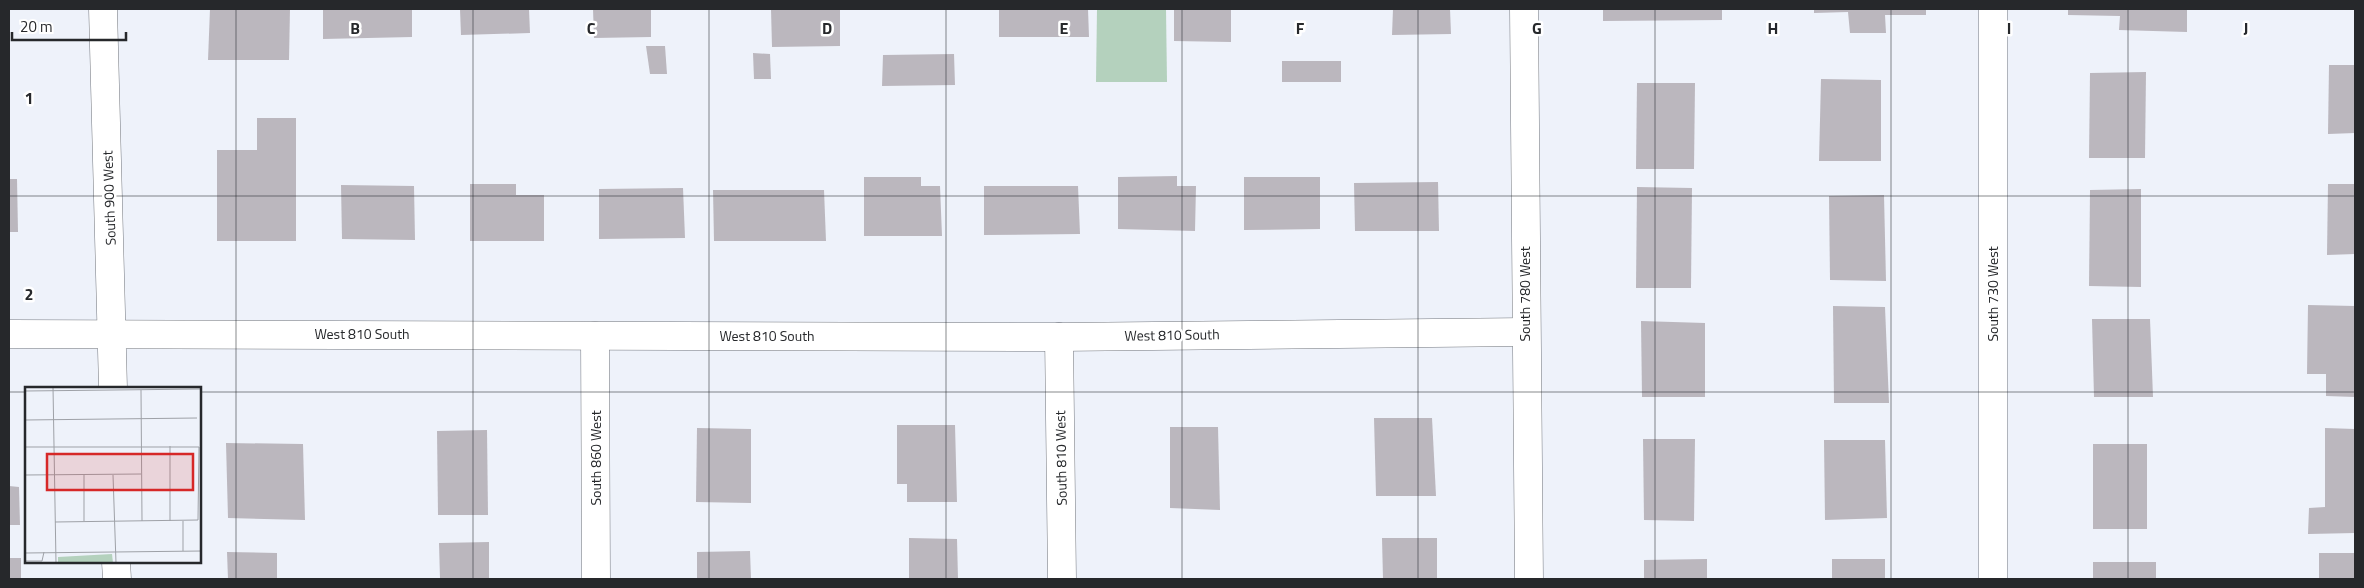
<svg xmlns="http://www.w3.org/2000/svg" width="2364" height="588" font-family="'Titillium Web',sans-serif">
	<rect width="100%" height="100%" fill="#eef2fa"/>
	<path fill="#b4d1bd" d="M1097,9H1166L1167,82H1096Z"/>
	<g fill="#bbb7be">
		<path d="M210,9H290L289,60H208Z"/>
		<path d="M323,9H412V37L323,39Z"/>
		<path d="M460,9H529L530,33L461,35Z"/>
		<path d="M593,9H651V37L594,38Z"/>
		<path d="M771,9H840V46L772,47Z"/>
		<path d="M999,9H1088L1089,37H999Z"/>
		<path d="M1174,9H1231V42L1174,41Z"/>
		<path d="M1393,9H1450L1451,34L1392,35Z"/>
		<path d="M1603,9H1722V20L1603,21Z"/>
		<path d="M1814,9H1926V15H1885L1886,33H1850L1848,12L1814,13Z"/>
		<path d="M2068,9H2187V32L2119,30L2120,16L2068,15Z"/>
		<path d="M646,46H665L667,74H650Z"/>
		<path d="M753,53L770,54L771,79H754Z"/>
		<path d="M954,54L955,85L882,86L883,55Z"/>
		<rect x="1282" y="61" width="59" height="21"/>
		<path d="M2329,65H2355V133L2328,134Z"/>
		<path d="M2146,72L2145,158H2089L2090,73Z"/>
		<path d="M1821,79L1881,80V161H1819Z"/>
		<path d="M1637,83H1695L1694,169H1636Z"/>
		<path d="M257,118H296V241H217V150H257Z"/>
		<path d="M1177,176V186H1196L1195,231L1118,229V177Z"/>
		<path d="M864,177H921V186H940L942,236H864Z"/>
		<path d="M1244,177H1320V229L1244,230Z"/>
		<path d="M9,179H17L18,232H9Z"/>
		<path d="M1438,182L1439,231H1355L1354,183Z"/>
		<path d="M470,184H516V195H544V241H470Z"/>
		<path d="M2328,184H2355V254L2327,255Z"/>
		<path d="M341,185L414,186L415,240L342,239Z"/>
		<path d="M984,186H1078L1080,234L984,235Z"/>
		<path d="M1637,187L1692,188L1691,288H1636Z"/>
		<path d="M683,188L685,238L599,239V189Z"/>
		<path d="M2141,189V287L2089,286L2090,190Z"/>
		<path d="M713,190H824L826,241H714Z"/>
		<path d="M1884,195L1886,281L1830,280L1829,196Z"/>
		<path d="M2308,305L2355,306V397L2326,396V374H2307Z"/>
		<path d="M1833,306L1885,307L1889,403H1834Z"/>
		<path d="M2092,319H2150L2153,397H2094Z"/>
		<path d="M1641,321L1705,323V397H1642Z"/>
		<path d="M1374,418H1432L1436,496H1376Z"/>
		<path d="M897,425H955L957,502H907V484H897Z"/>
		<path d="M1170,427H1218L1220,510L1170,508Z"/>
		<path d="M697,428L751,429V503L696,502Z"/>
		<path d="M2325,428L2355,429V533L2308,534L2309,508L2325,507Z"/>
		<path d="M487,430L488,515H438L437,431Z"/>
		<path d="M1643,439H1695L1694,521L1644,520Z"/>
		<path d="M1824,440H1885L1887,518L1825,520Z"/>
		<path d="M226,443L303,444L305,520L228,518Z"/>
		<rect x="2093" y="444" width="54" height="85"/>
		<path d="M9,486L19,487L20,525H9Z"/>
		<path d="M909,538L957,539L958,579H909Z"/>
		<path d="M1382,538H1437V579H1383Z"/>
		<path d="M489,542V579H440L439,543Z"/>
		<path d="M750,551L751,579H697V552Z"/>
		<path d="M227,552L277,553V579H228Z"/>
		<rect x="2319" y="553" width="36" height="26"/>
		<rect x="9" y="558" width="12" height="21"/>
		<path d="M1707,559V579H1644V560Z"/>
		<rect x="1832" y="559" width="53" height="20"/>
		<rect x="2093" y="562" width="63" height="17"/>
	</g>
	<g fill="none" stroke-linecap="round" stroke-linejoin="round">
		<defs>
			<g id="minor">
				<path d="M103,9L113,388"/>
				<path d="M1524,9L1529,579"/>
				<path d="M1993,9V579"/>
				<path d="M9,334L1059,337L1525,332"/>
				<path d="M595,336L596,579"/>
				<path d="M1059,337L1062,579"/>
				<path d="M116,562L117,579"/>
			</g>
		</defs>
		<use href="#minor" stroke="#73777e" stroke-width="29"/>
		<use href="#minor" stroke="#fff" stroke-width="28"/>
	</g>
	<path fill="none" stroke="#26282b" stroke-width="1" stroke-opacity="0.55" d="M236,9V579M473,9V579M709,9V579M946,9V579M1182,9V579M1418,9V579M1655,9V579M1891,9V579M2128,9V579M9,196H2355M9,392H26M200,392H2355"/>
	<g text-anchor="middle" stroke-width="5" stroke-linejoin="round" paint-order="stroke">
		<g font-size="14" fill="#26282b" stroke="#fff">
			<text transform="translate(109 198) rotate(-92)" y="5">South 900 West</text>
			<text transform="translate(1525 294) rotate(-90)" y="5">South 780 West</text>
			<text transform="translate(1993 294) rotate(-90)" y="5">South 730 West</text>
			<text x="362" y="339">West 810 South</text>
			<text transform="translate(1172 335) rotate(-1)" y="5">West 810 South</text>
			<text x="767" y="341">West 810 South</text>
			<text transform="translate(596 458) rotate(-90)" y="5">South 860 West</text>
			<text transform="translate(1061 458) rotate(-91)" y="5">South 810 West</text>
		</g>
	</g>
	<g transform="translate(25 387)">
		<rect width="176" height="176" fill="#eef2fa"/>
		<path d="M87,167L88,176H33V170Z" fill="#b4d1bd"/>
		<path fill="none" stroke="#9ea1a7" stroke-width="1" d="M28,0L31,176M116,3L117,134M0,4L177,2M0,33L172,31M145,59V134M0,60H174L173,133L30,135M0,88L116,87M59,88V134M88,88L91,176M0,98V133M158,134V164M0,166L177,164M0,174H17L19,165"/>
		<path fill="#d62828" fill-opacity="0.15" stroke="#d62828" stroke-width="2.5" d="M22,67H168V103H22Z"/>
		<rect width="176" height="176" fill="none" stroke="#26282b" stroke-width="2.5"/>
	</g>
	<g font-size="16" text-anchor="middle" font-weight="bold" fill="#26282b" stroke="#fff" stroke-width="5" stroke-linejoin="round" paint-order="stroke">
		<text x="355" y="34">B</text>
		<text x="591" y="34">C</text>
		<text x="827" y="34">D</text>
		<text x="1064" y="34">E</text>
		<text x="1300" y="34">F</text>
		<text x="1537" y="34">G</text>
		<text x="1773" y="34">H</text>
		<text x="2009" y="34">I</text>
		<text x="2246" y="34">J</text>
		<text x="29" y="104">1</text>
		<text x="29" y="300">2</text>
	</g>
	<rect width="2364" height="588" fill="none" stroke="#26282b" stroke-width="20"/>
	<path d="M12 32v8h114v-8" fill="none" stroke="#26282b" stroke-width="2.5"/>
	<text x="20" y="32" font-size="15" fill="#26282b" stroke="#ffffff" stroke-width="4" paint-order="stroke">20 m</text>
</svg>
